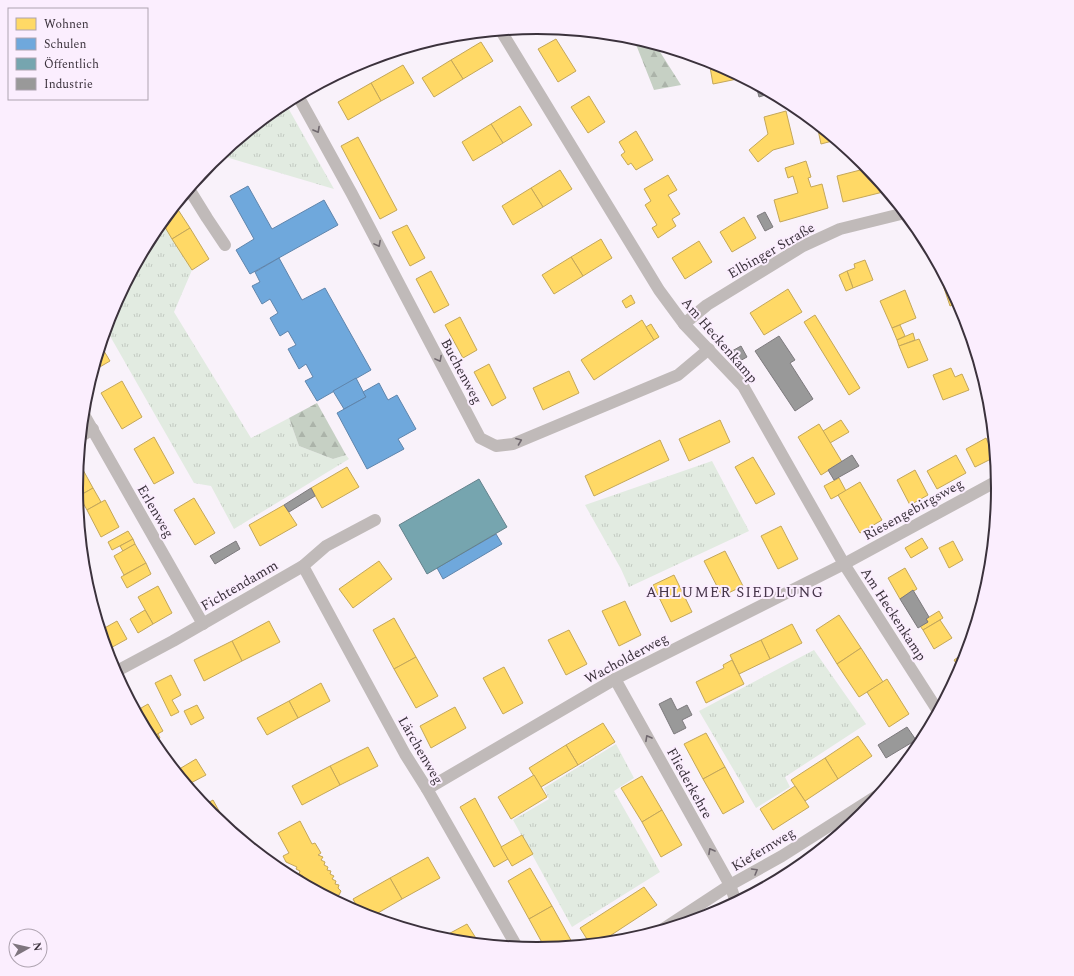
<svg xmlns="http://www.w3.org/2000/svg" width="1074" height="976" font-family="Spectral,serif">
	<defs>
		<pattern id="grass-tufts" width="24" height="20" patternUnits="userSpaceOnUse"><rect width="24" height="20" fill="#e2ebe1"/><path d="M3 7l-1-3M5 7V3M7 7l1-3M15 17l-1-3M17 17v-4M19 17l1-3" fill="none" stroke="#c3cac2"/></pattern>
		<pattern id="forest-firs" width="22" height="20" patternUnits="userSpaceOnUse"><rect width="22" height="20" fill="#c6d0c4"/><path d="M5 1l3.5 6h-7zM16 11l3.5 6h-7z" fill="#abb3a9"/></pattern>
	</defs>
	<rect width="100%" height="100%" fill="#f9f2fa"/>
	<g fill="url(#grass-tufts)">
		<path d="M287,106L334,189L219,155L264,118Z"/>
		<path d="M162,222L192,270L174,312L251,438L289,418L299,446L333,459L346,455L349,459L234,529L211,486L194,483L106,329L111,311L154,232Z"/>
		<path d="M712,461L749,531L629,587L621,569L585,505Z"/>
		<path d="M814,650L866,724L785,777L790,787L756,808L699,711Z"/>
		<path d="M616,744L634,778L614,791L660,872L572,927L513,820L549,799L544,788Z"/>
	</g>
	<g fill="url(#forest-firs)">
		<path d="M628,36L655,44L681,85L654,90L637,47Z"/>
		<path d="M317,403L346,455L333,459L299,446L289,418Z"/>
	</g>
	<g fill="#ffd966" stroke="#c4a759">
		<path d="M538,27L529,33L526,28L537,27Z"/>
		<path d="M556,39L576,71L558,82L538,49Z"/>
		<path d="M481,42L493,61L463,79L451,60Z"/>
		<path d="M451,60L463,79L434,97L422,78Z"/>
		<path d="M403,65L414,83L381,101L371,83Z"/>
		<path d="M719,65L742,78L713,84L710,67Z"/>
		<path d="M371,83L381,101L348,120L338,102Z"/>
		<path d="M589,96L605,122L588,133L571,107Z"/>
		<path d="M520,106L532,125L503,143L491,124Z"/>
		<path d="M786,111L794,144L773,150L758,162L749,150L768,134L764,117Z"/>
		<path d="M491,124L503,143L473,161L462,142Z"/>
		<path d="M817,125H818L836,140L821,144Z"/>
		<path d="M636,131L653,160L636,170L631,163L628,165L621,155L625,152L619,142Z"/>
		<path d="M358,137L397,210L380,219L341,146Z"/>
		<path d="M806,161L811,177L808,178L811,187L822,184L828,208L780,222L774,200L798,193L793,176L788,178L785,168Z"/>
		<path d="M868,168L887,191L843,202L837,176Z"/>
		<path d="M560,170L572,189L543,207L531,188Z"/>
		<path d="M668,175L677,190L668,195L680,214L672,219L676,226L658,238L652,228L657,225L645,205L651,201L644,189Z"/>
		<path d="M531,188L543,207L513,225L502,206Z"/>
		<path d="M175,205L190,228L172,239L162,222Z"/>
		<path d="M744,217L756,238L732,252L720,232Z"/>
		<path d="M407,225L425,258L410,266L392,232Z"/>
		<path d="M190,228L209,259L192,270L172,239Z"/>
		<path d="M601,239L612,258L583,276L571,257Z"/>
		<path d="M699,241L712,262L685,279L672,258Z"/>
		<path d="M571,257L583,276L554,294L542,275Z"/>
		<path d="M865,260L873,280L853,288L847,271L855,268L854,264Z"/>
		<path d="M431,271L449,305L434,313L416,279Z"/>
		<path d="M847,271L853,288L846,291L839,275Z"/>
		<path d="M942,272L952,292L946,294L939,273Z"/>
		<path d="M788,289L802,312L764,335L750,313Z"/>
		<path d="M905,290L916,318L892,328L880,301Z"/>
		<path d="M952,292L958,303L950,306L946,294Z"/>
		<path d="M631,295L635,303L626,308L622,301Z"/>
		<path d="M815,315L860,388L849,395L804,322Z"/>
		<path d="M460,317L477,350L463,358L445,325Z"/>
		<path d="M642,320L654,340L594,380L581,360Z"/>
		<path d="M651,324L659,337L654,340L646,327Z"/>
		<path d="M900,325L905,336L897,340L892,328Z"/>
		<path d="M913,333L915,340L899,346L897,340Z"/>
		<path d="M919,339L928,360L908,368L899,346Z"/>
		<path d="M101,346L110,361L93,371Z"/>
		<path d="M489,364L506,398L492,406L474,372Z"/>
		<path d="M951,368L955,377L962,374L969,390L943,400L933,375Z"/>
		<path d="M569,371L579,393L543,410L533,388Z"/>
		<path d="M122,381L142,417L122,429L101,393Z"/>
		<path d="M720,420L730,442L689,461L679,439Z"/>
		<path d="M841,420L849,432L830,443L823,431Z"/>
		<path d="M819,424L842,462L821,475L798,437Z"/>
		<path d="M154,437L174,473L154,484L134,449Z"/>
		<path d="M986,438L995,457L975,467L966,449Z"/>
		<path d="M660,440L669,460L594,496L585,476Z"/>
		<path d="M956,455L966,473L937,489L927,471Z"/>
		<path d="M753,457L775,494L756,504L735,467Z"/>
		<path d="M347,467L359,487L322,508L311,488Z"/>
		<path d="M82,468L93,488L77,497L76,488L78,471Z"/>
		<path d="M915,470L928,495L910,505L897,480Z"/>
		<path d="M839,478L846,491L831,499L824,486Z"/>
		<path d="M860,482L882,520L860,533L838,495Z"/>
		<path d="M93,488L101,502L87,510L79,496Z"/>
		<path d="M194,498L215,533L195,545L174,510Z"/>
		<path d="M105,500L119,527L101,537L87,510Z"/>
		<path d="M284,505L297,525L260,546L249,525Z"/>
		<path d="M781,526L798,559L778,569L761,536Z"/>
		<path d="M128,531L133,539L112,550L108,542Z"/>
		<path d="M922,538L928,548L911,558L905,548Z"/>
		<path d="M133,539L135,544L123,551L120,546Z"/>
		<path d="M953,541L963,560L949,568L939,548Z"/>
		<path d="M135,544L146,563L124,575L114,556Z"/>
		<path d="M725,551L743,586L722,596L704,561Z"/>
		<path d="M379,561L392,579L353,608L339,589Z"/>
		<path d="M146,563L151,574L127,588L121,577Z"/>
		<path d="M905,568L917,589L900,599L888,578Z"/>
		<path d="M674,575L692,612L671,622L653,585Z"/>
		<path d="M158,586L172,613L153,624L138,597Z"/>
		<path d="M625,601L641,635L619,646L602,611Z"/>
		<path d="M145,610L153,624L138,633L130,619Z"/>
		<path d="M939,611L943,618L923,630L920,626L928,622L926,619Z"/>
		<path d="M839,615L861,648L837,664L816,630Z"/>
		<path d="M394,618L416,657L394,669L373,630Z"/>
		<path d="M940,620L952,638L934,649L923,630Z"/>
		<path d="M117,621L127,639L107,650L101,630Z"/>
		<path d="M269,621L280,642L242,661L232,641Z"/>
		<path d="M792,624L802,643L770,659L761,640Z"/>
		<path d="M569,630L587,664L566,675L548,640Z"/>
		<path d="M761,640L770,659L739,674L730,655Z"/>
		<path d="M232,641L242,661L204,681L194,660Z"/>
		<path d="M861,648L883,682L859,697L837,664Z"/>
		<path d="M967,651L963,665L960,670L954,660Z"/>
		<path d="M416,657L438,696L416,708L394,669Z"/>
		<path d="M732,660L744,684L706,703L696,682L724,668L723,665Z"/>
		<path d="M504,667L523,703L503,714L483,678Z"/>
		<path d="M171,675L181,695L172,700L179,712L171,716L155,683Z"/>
		<path d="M887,679L909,714L889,727L867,692Z"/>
		<path d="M321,683L330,701L298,718L289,701Z"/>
		<path d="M289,701L298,718L267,735L257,718Z"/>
		<path d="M148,704L163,731L150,738L136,711Z"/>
		<path d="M197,705L204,718L191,725L184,711Z"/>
		<path d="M455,707L466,728L431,748L420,726Z"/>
		<path d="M603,723L615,742L578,765L566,745Z"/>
		<path d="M706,733L725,767L703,779L684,744Z"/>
		<path d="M158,734L160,738L154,742L152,737Z"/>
		<path d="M858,736L872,756L838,779L825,758Z"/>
		<path d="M566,745L578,765L541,787L529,768Z"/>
		<path d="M160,746L169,762L157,748Z"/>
		<path d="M368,747L378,766L340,785L330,766Z"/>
		<path d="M825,758L838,779L805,801L791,780Z"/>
		<path d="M196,759L206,775L187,785L176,771Z"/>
		<path d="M330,766L340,785L302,805L292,786Z"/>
		<path d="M725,767L744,802L723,814L703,779Z"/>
		<path d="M534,775L547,797L511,819L498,797Z"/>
		<path d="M642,776L662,810L642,822L621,788Z"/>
		<path d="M795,786L809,807L773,830L760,809Z"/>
		<path d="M475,798L508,859L494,867L460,807Z"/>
		<path d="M213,800L224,820L221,822L211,814L204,805Z"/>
		<path d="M662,810L682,845L661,857L642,822Z"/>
		<path d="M300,821L312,844L315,843L321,853L318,855L323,857L321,860L325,862L324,865L328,867L327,870L331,871L330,874L334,876L332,879L336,881L335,884L339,885L338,888L341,891L339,895L332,899L305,884V881L302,879L303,876L299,874L300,871L296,869L297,867L286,862L283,856L289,853L278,833Z"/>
		<path d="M522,835L533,854L512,866L501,847Z"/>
		<path d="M428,857L440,878L402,899L390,878Z"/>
		<path d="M530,868L552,906L529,919L508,881Z"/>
		<path d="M390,878L402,899L371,917L361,914L353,899Z"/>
		<path d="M644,887L657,905L599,943L590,944L580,928Z"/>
		<path d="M552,906L573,944L569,946L545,948L529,919Z"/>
		<path d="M467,924L479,943L447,940L441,938Z"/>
	</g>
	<g fill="#6fa8dc" stroke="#5f85ac">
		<path d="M248,186L272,229L324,200L338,225L250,274L236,250L254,239L230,196Z"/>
		<path d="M279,258L302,300L325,288L371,370L317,401L305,381L313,377L306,364L299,369L288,349L296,345L288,331L280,336L270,318L278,313L270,299L262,304L252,286L260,282L255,272Z"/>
		<path d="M356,378L366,397L344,409L333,391Z"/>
		<path d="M379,383L388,400L397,395L416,429L398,439L404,449L367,469L337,413L366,397L363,392Z"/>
		<path d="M496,534L502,544L443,579L437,568Z"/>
	</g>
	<path fill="#76a5af" stroke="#64828c" d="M479,479L507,527L427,574L399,525Z"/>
	<g fill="#999" stroke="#7d7a7d">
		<path d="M756,85L772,93L759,97Z"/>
		<path d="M765,212L773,227L765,231L757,216Z"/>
		<path d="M779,336L795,360L790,363L813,399L795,411L755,351Z"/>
		<path d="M741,346L747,357L738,362L732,351Z"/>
		<path d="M852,455L859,466L834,480L828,470Z"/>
		<path d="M311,488L315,496L289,512L284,505Z"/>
		<path d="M236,541L240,549L215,564L210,556Z"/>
		<path d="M913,590L929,617L926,619L928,622L918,628L900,599Z"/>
		<path d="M671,698L677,710L687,705L692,715L682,720L686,728L674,734L659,704Z"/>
		<path d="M907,727L916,740L886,758L878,745Z"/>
	</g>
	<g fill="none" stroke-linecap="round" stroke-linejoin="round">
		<g stroke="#c0bab9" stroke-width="12">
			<path d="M501,31L659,290L684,324L743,386L844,564L938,711"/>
			<path d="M298,96L352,194L480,438L496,446L513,444L678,375L709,349"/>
			<path d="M189,189L207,218L225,245"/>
			<path d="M684,324L707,305L803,246L840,229L905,213"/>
			<path d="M83,413L203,624"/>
			<path d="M81,436L93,429"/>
			<path d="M303,566L405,754L427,789L517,947"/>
			<path d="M115,672L173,641L303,566L326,546L375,520"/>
			<path d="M615,679L730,885L736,902"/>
			<path d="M427,789L615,679L844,564L997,481"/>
			<path d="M663,929L730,885L782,856L878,795"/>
		</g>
	</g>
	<defs><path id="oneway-chevron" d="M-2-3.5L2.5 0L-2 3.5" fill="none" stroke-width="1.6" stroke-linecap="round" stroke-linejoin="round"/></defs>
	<g stroke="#70686e">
		<use href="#oneway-chevron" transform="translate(317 130) rotate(61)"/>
		<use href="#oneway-chevron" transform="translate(378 244) rotate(62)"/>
		<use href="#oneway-chevron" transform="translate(439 359) rotate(62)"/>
		<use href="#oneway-chevron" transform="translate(519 441) rotate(-21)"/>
		<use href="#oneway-chevron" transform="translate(648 738) rotate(-119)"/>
		<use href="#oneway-chevron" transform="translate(711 851) rotate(-119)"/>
		<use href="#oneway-chevron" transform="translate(755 871) rotate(-30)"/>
	</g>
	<g text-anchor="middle" stroke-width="4" stroke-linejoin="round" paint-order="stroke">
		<g font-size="14" fill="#3b323c" stroke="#fbeefe">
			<text transform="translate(771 250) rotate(-30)" y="5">Elbinger Straße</text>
			<text transform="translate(720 340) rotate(49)" y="5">Am Heckenkamp</text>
			<text transform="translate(462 371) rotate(62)" y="5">Buchenweg</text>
			<text transform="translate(913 509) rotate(-29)" y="5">Riesengebirgsweg</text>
			<text transform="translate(156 511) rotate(60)" y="5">Erlenweg</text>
			<text transform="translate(239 585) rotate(-30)" y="5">Fichtendamm</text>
			<text transform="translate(894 614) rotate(57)" y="5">Am Heckenkamp</text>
			<text transform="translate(626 658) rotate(-28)" y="5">Wacholderweg</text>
			<text transform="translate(421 750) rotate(60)" y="5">Lärchenweg</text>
			<text transform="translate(690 783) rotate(61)" y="5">Fliederkehre</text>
			<text transform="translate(763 849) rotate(-31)" y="5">Kiefernweg</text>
		</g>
		<g font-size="15" letter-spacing="1" fill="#46354a" stroke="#fbeefe">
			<text x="735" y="597">AHLUMER SIEDLUNG</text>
		</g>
	</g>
	<path d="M0 0H1074V976H0ZM83 488a454 454 0 1 1 908 0a454 454 0 1 1-908 0Z" fill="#fbeefe" fill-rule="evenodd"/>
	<path fill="none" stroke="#3b323c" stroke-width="2" d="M83 488a454 454 0 1 1 908 0a454 454 0 1 1-908 0Z"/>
	<rect x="8" y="8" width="140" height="92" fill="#fbeefe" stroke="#aea3b0"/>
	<rect x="16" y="18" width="20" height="12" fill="#ffd966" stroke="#aea3b0"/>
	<text x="44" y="28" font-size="12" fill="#3b323c">Wohnen</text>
	<rect x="16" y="38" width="20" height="12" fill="#6fa8dc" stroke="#aea3b0"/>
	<text x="44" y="48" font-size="12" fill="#3b323c">Schulen</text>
	<rect x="16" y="58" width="20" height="12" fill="#76a5af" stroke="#aea3b0"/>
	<text x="44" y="68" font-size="12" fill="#3b323c">Öffentlich</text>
	<rect x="16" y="78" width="20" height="12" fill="#999999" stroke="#aea3b0"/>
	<text x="44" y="88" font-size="12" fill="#3b323c">Industrie</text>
	<g transform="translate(28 948) rotate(82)"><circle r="19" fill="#fbeefe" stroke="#aea3b0"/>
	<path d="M0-3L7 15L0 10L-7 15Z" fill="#7e757e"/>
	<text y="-6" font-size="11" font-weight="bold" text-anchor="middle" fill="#3b323c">N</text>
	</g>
</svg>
